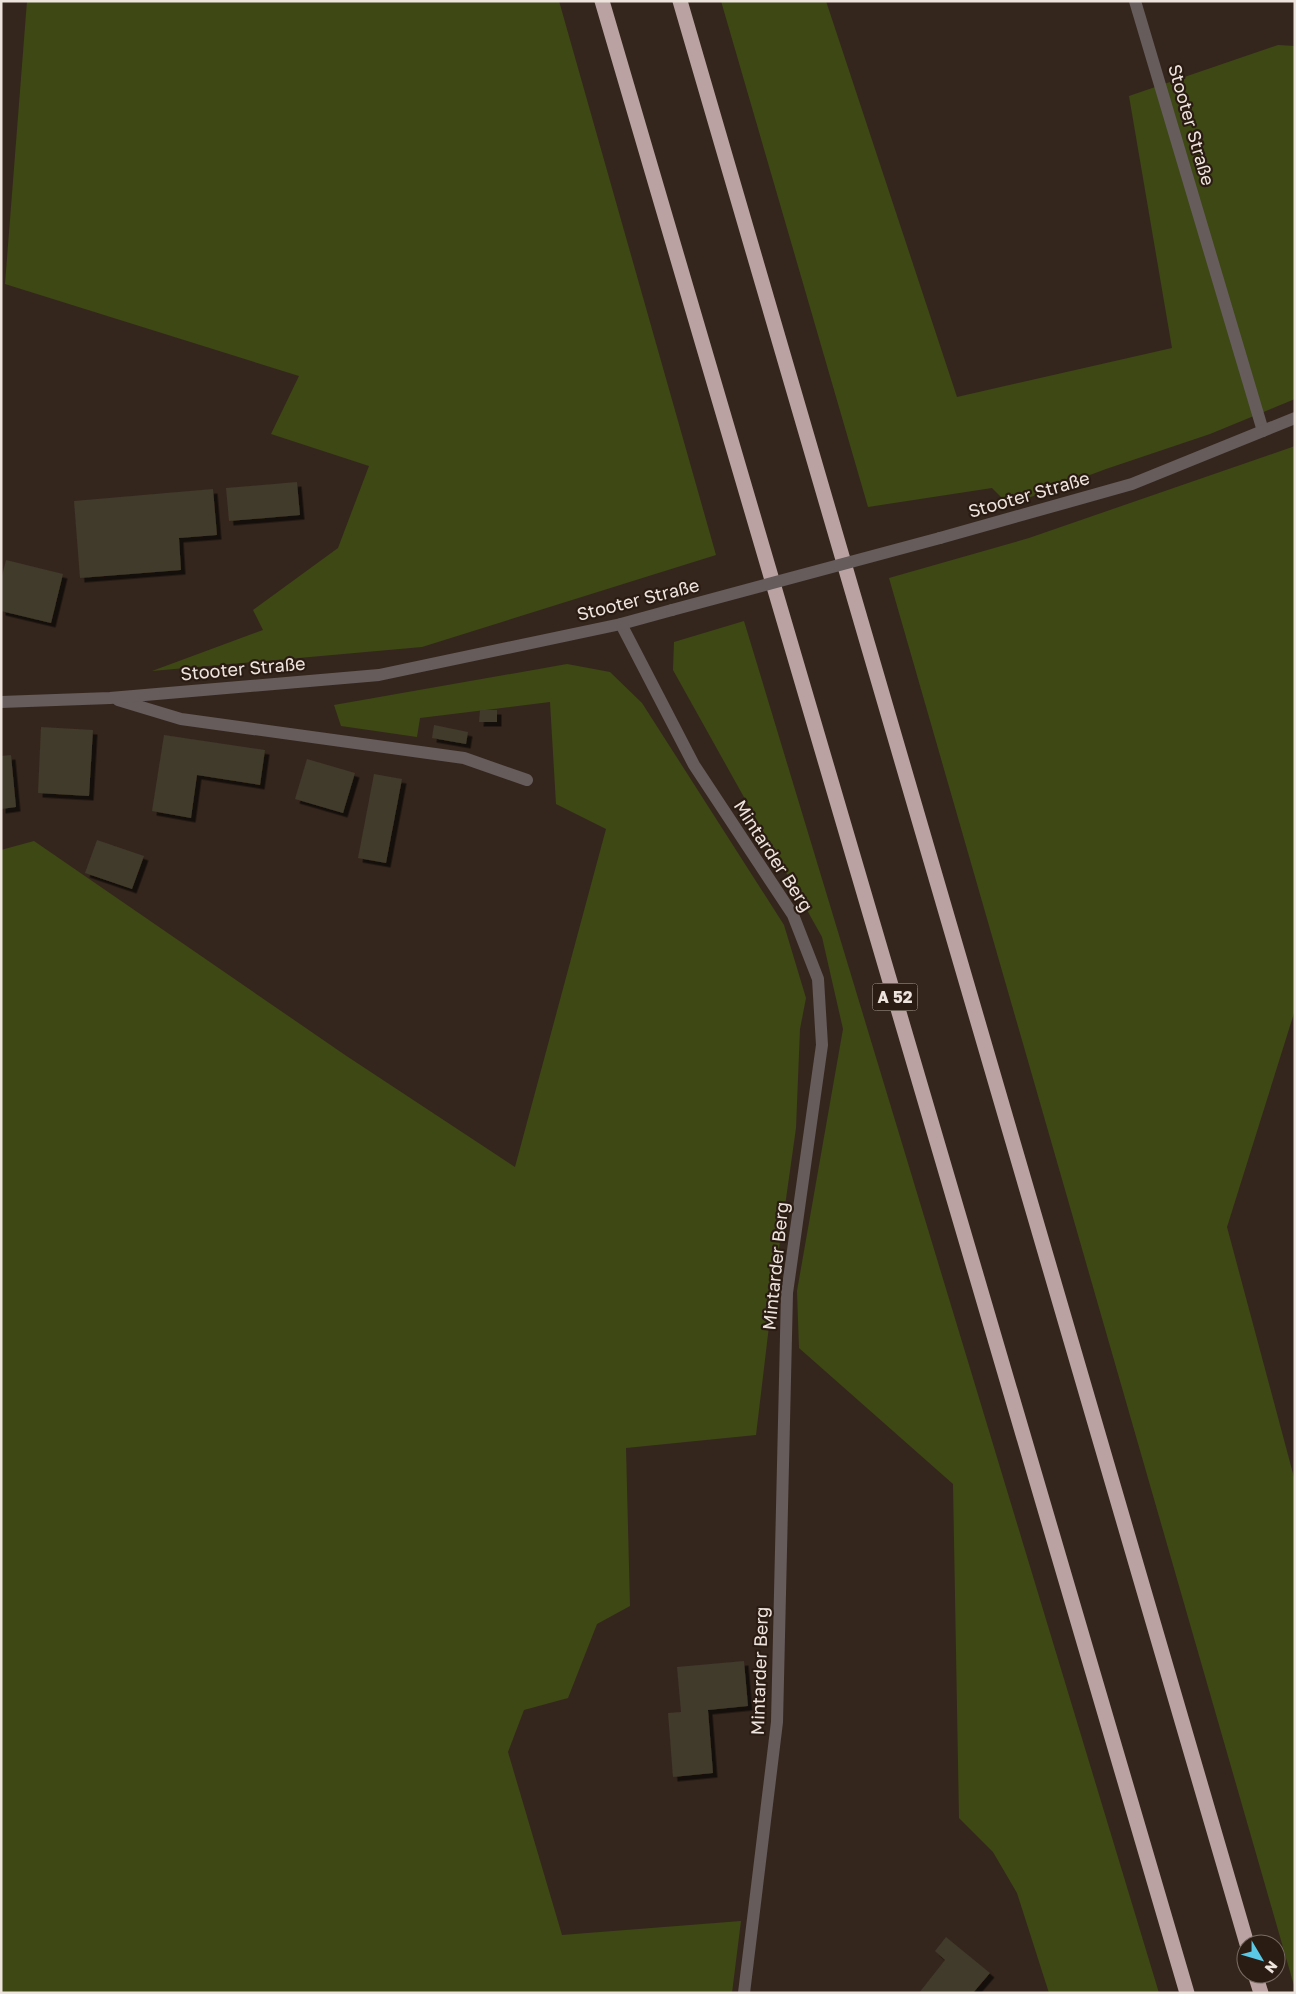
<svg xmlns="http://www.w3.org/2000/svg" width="1296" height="1994" font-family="'Golos Text',sans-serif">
	<defs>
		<filter id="shadow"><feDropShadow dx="4.5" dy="4.5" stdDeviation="0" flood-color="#0009"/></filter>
	</defs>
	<rect width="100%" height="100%" fill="#35261d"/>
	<g fill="#3e4814">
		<path d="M27,1H559L716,555L422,647L152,671L263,630L253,610L338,548L369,466L271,434L299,376L5,284Z"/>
		<path d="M721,1H826L957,397L1172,348L1129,96L1278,45L1295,46V399L1210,434L1106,469L1009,505L992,488L868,507Z"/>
		<path d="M1295,446V1010L1227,1227L1295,1481V1989L889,578L1029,538Z"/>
		<path d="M744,621L1159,1993H1049L1017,1893L993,1852L959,1818L953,1484L799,1348L797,1291L843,1029L822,937L673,670L674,642Z"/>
		<path d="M567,664L610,672L642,703L784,925L806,998L800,1029L796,1128L774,1284L756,1435L626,1448L630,1606L597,1624L568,1698L524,1710L508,1752L562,1935L741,1921L732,1993H1V850L34,841L345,1055L515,1167L606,829L556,804L550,702L420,718L417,737L341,726L334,705Z"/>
	</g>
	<g fill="#413a2a" filter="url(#shadow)">
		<path d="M297,482L300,515L229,521L226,488Z"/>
		<path d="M213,489L217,535L179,538L181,570L80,578L74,501Z"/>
		<path d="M6,560L63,574L51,623L1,611V580Z"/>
		<path d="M480,710H497V722H479Z"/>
		<path d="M434,725L468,732L466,744L432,738Z"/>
		<path d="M41,727L93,730L89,796L38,793Z"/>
		<path d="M164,735L265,750L260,785L197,775L191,818L152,811Z"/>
		<path d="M11,755L16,807L1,809V756Z"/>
		<path d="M307,759L355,773L343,813L295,799Z"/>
		<path d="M374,774L402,779L386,863L358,858Z"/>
		<path d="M97,840L144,856L132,889L85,873Z"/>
		<path d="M744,1661L748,1706L708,1710L713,1773L673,1777L668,1713L681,1712L677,1667Z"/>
		<path d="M946,1937L990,1973L973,1993H919L945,1960L935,1951Z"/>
	</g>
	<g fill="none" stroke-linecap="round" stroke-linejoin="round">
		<g stroke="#665c5c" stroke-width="12">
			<path d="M1135,1L1263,431"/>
			<path d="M940,538L1132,484L1295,418"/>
			<path d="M621,624L694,765L793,915L818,979L822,1045L787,1293L777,1722L744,1993"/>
			<path d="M118,700L181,719L464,758L527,780"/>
			<path d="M1,702L110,698L379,675L621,624L672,610"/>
		</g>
		<g stroke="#b9a2a1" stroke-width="15">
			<path d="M602,1L1187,1993"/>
			<path d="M680,1L1247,1944"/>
			<path d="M1255,1974L1261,1993"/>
		</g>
		<path stroke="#665c5c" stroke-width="12" d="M672,610L940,538"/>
	</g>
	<g text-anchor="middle" stroke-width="4.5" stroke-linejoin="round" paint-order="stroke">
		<rect fill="#2b1c13" stroke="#b4a8a1" stroke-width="1" x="872.5" y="983.5" width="45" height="27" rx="4"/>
		<g font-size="16" font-weight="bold" fill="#eee4de">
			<text x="895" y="1003">A 52</text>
		</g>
		<g font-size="18" fill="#eee4de" stroke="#2b1c13">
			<text transform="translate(1191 125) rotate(74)" y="6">Stooter Straße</text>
			<text transform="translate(1029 495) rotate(-16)" y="6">Stooter Straße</text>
			<text transform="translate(638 600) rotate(-14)" y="6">Stooter Straße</text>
			<text transform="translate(243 669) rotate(-5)" y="6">Stooter Straße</text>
			<text transform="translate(773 856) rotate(57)" y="6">Mintarder Berg</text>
			<text transform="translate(776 1266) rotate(-84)" y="6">Mintarder Berg</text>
			<text transform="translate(760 1671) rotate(-88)" y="6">Mintarder Berg</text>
		</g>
	</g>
	<rect width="1296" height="1994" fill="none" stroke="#eee4de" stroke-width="5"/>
	<g transform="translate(1261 1959) rotate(128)"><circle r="24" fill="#2b1c13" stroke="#796c64"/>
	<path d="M0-4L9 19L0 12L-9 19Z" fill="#5bc8e6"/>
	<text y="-8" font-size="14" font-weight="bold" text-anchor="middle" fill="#eee4de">N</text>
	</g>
</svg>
